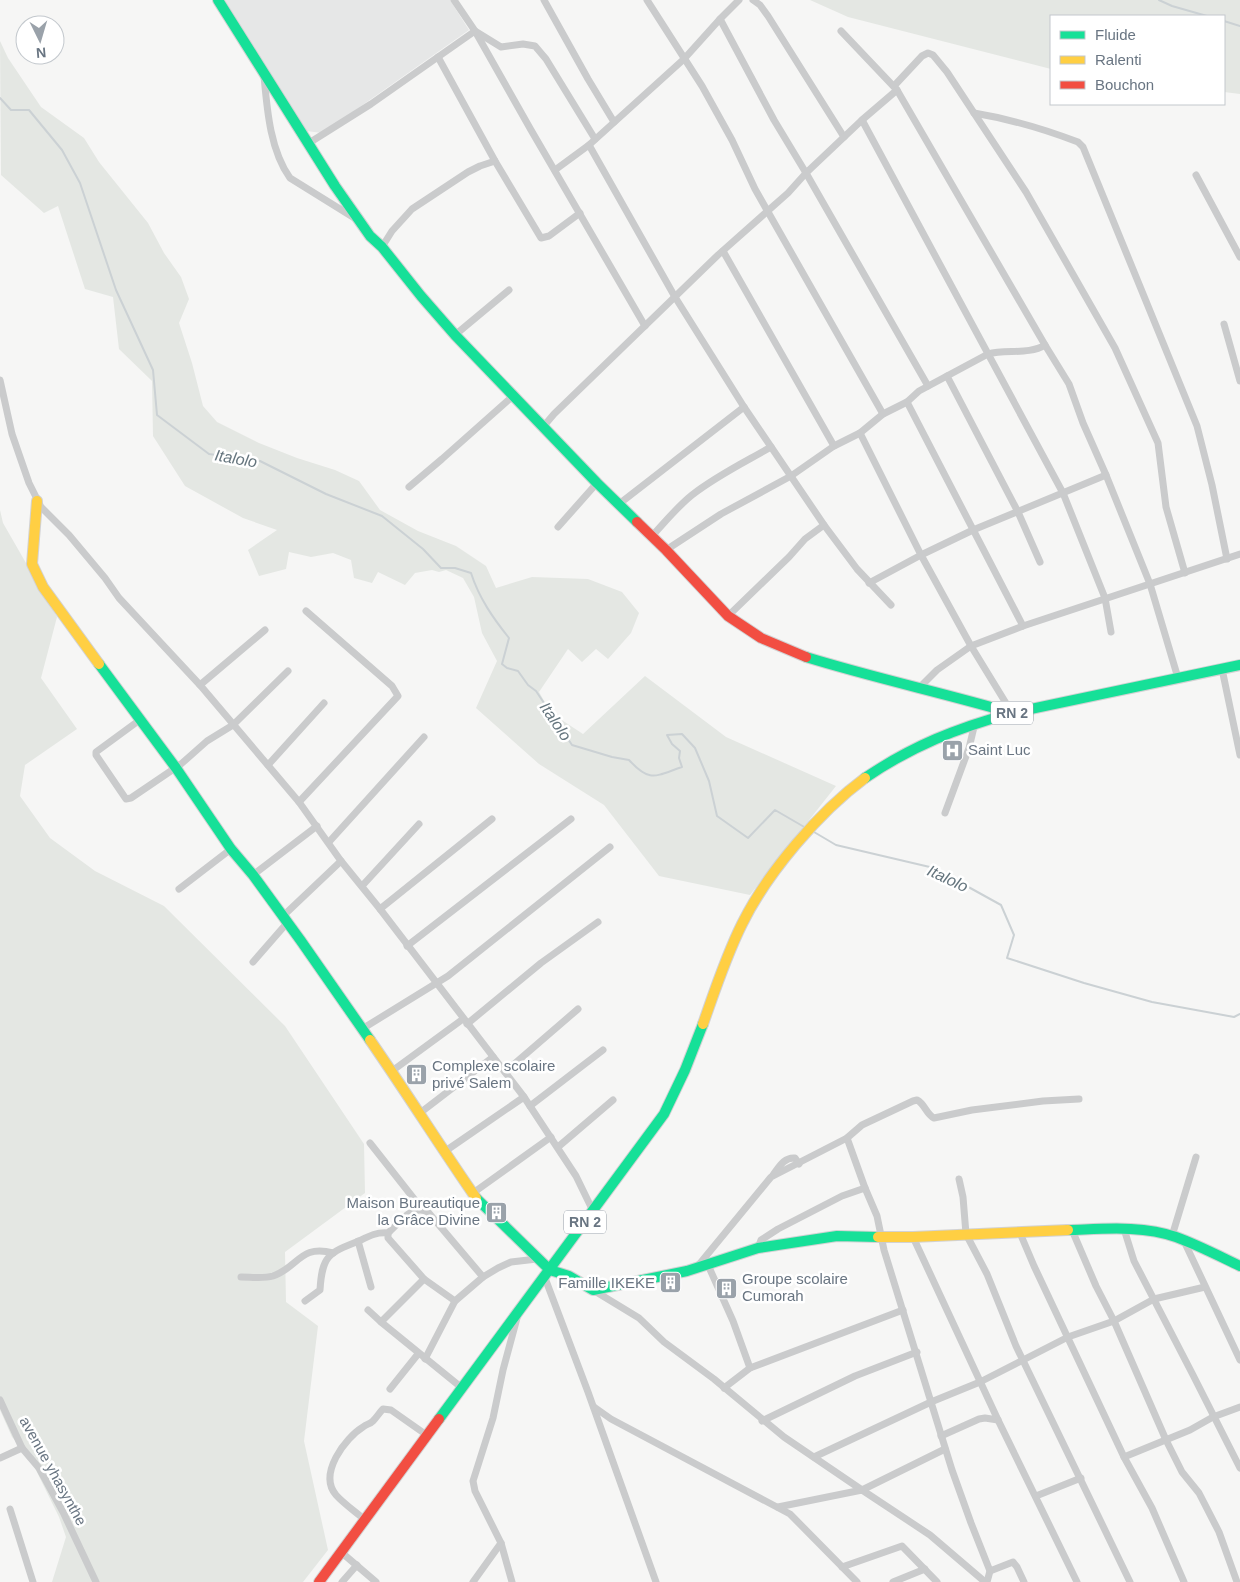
<svg xmlns="http://www.w3.org/2000/svg" width="1240" height="1582" font-family="Arial,sans-serif">
	<rect width="100%" height="100%" fill="#f6f6f5"/>
	<path fill="#e6e7e7" d="M225,0H450L469,30L323,133L306,131Z"/>
	<g fill="#e4e7e3">
		<path d="M810,0H1240V94L1224,92V16H1051V69L848,17Z"/>
		<path d="M0,41L8,58L41,107L84,138L99,162L148,223L164,253L181,277L189,299L179,323L192,363L203,406L217,422L259,443L297,458L335,470L359,481L380,510L418,531L456,546L486,566L496,588L532,577L588,579L622,592L639,613L631,633L608,659L596,649L582,662L568,649L539,692L551,713L583,734L645,676L726,737L836,786L750,895L659,876L604,805L539,764L476,708L497,661L482,633L474,597L463,578L446,570L439,572L432,570L415,573L405,585L378,572L372,583L354,578L351,560L333,553L311,557L289,552L286,569L259,576L248,550L277,530L243,518L185,486L153,436L152,381L119,349L113,297L85,289L58,206L44,213L1,175Z"/>
		<path d="M0,510L3,523L57,617L41,678L77,729L25,765L20,796L50,838L95,871L164,906L285,1026L364,1144L365,1193L285,1252L286,1302L318,1326L304,1441L328,1550L303,1582H52L66,1537L59,1517L28,1454L12,1437L0,1410Z"/>
	</g>
	<g fill="none" stroke-linecap="round" stroke-linejoin="round">
		<g stroke="#cbd1d4" stroke-width="2">
			<path d="M1159,0L1172,6L1207,16"/>
			<path d="M1224,21L1240,26"/>
			<path d="M0,98L11,110H29L62,150L80,183L116,290L153,370L157,415L209,454L260,461L326,494L382,516L423,549L441,568H455L471,573C479,598 493,618 509,638L502,664L507,668L518,671L528,685L536,691L572,745L612,757L629,760C650,783 655,776 682,767L679,758L680,751L672,744L667,735L682,734L695,748L709,781L717,816L748,838L775,810L806,828"/>
			<path d="M814,832L836,845L934,868L1001,905L1014,935L1007,958L1084,983L1152,1002L1234,1017L1240,1014"/>
		</g>
		<defs>
			<g id="fast">
				<path d="M218,0L335,186L370,236L382,247L421,296L455,335L597,483L637,522"/>
				<path d="M806,657C874,678 944,693 1012,713"/>
				<path d="M99,664L176,768L231,849L253,875L301,941L370,1040"/>
				<path d="M865,778C912,746 957,728 1012,713L1240,665"/>
				<path d="M476,1198L550,1270L569,1276L593,1290L687,1271L758,1248L837,1236L878,1237"/>
				<path d="M1068,1230C1103,1229 1142,1225 1176,1237C1198,1245 1219,1256 1240,1266"/>
				<path d="M439,1419L664,1114L685,1070L703,1024"/>
			</g>
			<g id="slow">
				<path d="M37,501L32,564L43,587L99,664"/>
				<path d="M703,1024C715,990 726,956 742,924C767,873 819,812 865,778"/>
				<path d="M370,1040C406,1092 440,1146 476,1198"/>
				<path d="M878,1237H913L1068,1230"/>
			</g>
			<g id="jam">
				<path d="M637,522L666,550L728,616L761,638L806,657"/>
				<path d="M319,1582L439,1419"/>
			</g>
		</defs>
		<use href="#fast" stroke="#d2d2d3" stroke-width="12"/>
		<use href="#slow" stroke="#d2d2d3" stroke-width="12"/>
		<use href="#jam" stroke="#d2d2d3" stroke-width="12"/>
		<g stroke="#cacbcc" stroke-width="7">
			<path d="M454,0L475,31L531,130L645,326"/>
			<path d="M544,0L588,79L614,122"/>
			<path d="M647,0L702,86L732,140L755,189L883,414"/>
			<path d="M753,0L760,5L768,16L844,137"/>
			<path d="M720,19L774,120L806,173L928,386"/>
			<path d="M841,31L897,90L1045,345L1069,384L1083,423L1106,475L1150,584L1178,678"/>
			<path d="M438,57L495,161L541,238L549,236L580,213"/>
			<path d="M264,76C267,109 270,150 290,178L356,219"/>
			<path d="M894,86L922,56L928,53L933,55L947,72L1026,192L1115,348L1158,443L1166,507L1185,573"/>
			<path d="M974,113C1010,119 1044,129 1078,142L1083,147L1197,426L1212,485L1227,559"/>
			<path d="M862,120L1063,493L1105,598L1111,632"/>
			<path d="M309,143L371,104L475,31L501,47L523,44L535,46L546,59L595,139"/>
			<path d="M589,145L675,297L744,407L824,525L857,569L891,605"/>
			<path d="M555,170L589,145L684,59L720,19L739,0"/>
			<path d="M1196,175L1240,257"/>
			<path d="M382,247L392,231L412,209L468,172L480,166L495,161"/>
			<path d="M723,251L834,446"/>
			<path d="M1224,324L1240,381"/>
			<path d="M455,335L509,290"/>
			<path d="M947,376L1018,512L1040,562"/>
			<path d="M0,380L12,434L29,483L41,507L69,535L105,578L119,598L200,685L299,802L341,861L380,909L524,1097L576,1176L593,1211"/>
			<path d="M907,402L1023,626"/>
			<path d="M543,427L554,414L718,255L788,193L806,173L862,120L897,90"/>
			<path d="M860,433L921,555L971,646L1012,713"/>
			<path d="M409,487L442,459L513,396"/>
			<path d="M619,504L744,407"/>
			<path d="M558,527L597,483"/>
			<path d="M652,536C665,522 677,507 692,495C716,476 745,462 771,447"/>
			<path d="M666,550L721,514L791,476L834,446L860,433L883,414L907,402L919,391L988,354C1006,349 1029,355 1045,345"/>
			<path d="M869,583L921,555L973,530L1106,475"/>
			<path d="M728,616L789,557L805,539L824,525"/>
			<path d="M1222,669L1240,755"/>
			<path d="M200,685L265,630"/>
			<path d="M919,688L937,670L971,646L1023,626L1240,554"/>
			<path d="M141,719L96,752V755L126,799L131,798L181,764L207,741L233,725L288,671"/>
			<path d="M268,765L324,703"/>
			<path d="M299,802L398,696L392,686L306,611"/>
			<path d="M945,813L969,748L975,723"/>
			<path d="M329,842L424,737"/>
			<path d="M253,875L317,826"/>
			<path d="M362,886L419,824"/>
			<path d="M179,889L231,849"/>
			<path d="M380,909L492,819"/>
			<path d="M282,917L341,861"/>
			<path d="M407,946L571,819"/>
			<path d="M253,962L287,923"/>
			<path d="M467,1024L541,963L598,922"/>
			<path d="M362,1029L448,976L610,847"/>
			<path d="M392,1071L463,1019"/>
			<path d="M505,1072L578,1009"/>
			<path d="M530,1106L603,1050"/>
			<path d="M420,1113L493,1057"/>
			<path d="M847,1138L865,1188L877,1216L884,1250L952,1470L971,1523L990,1571L987,1582"/>
			<path d="M370,1143L422,1209"/>
			<path d="M558,1147L613,1100"/>
			<path d="M444,1152L524,1097"/>
			<path d="M773,1175C779,1167 784,1157 795,1158L799,1164"/>
			<path d="M959,1179L963,1197L966,1234L987,1274L1016,1346L1130,1582"/>
			<path d="M473,1193L551,1137"/>
			<path d="M1124,1229L1134,1261L1193,1375L1240,1468"/>
			<path d="M1072,1230L1096,1286L1114,1321L1166,1440L1182,1472L1199,1493L1219,1532L1237,1582"/>
			<path d="M1020,1233L1034,1266L1124,1457L1152,1508L1184,1582"/>
			<path d="M1172,1236L1196,1157"/>
			<path d="M913,1237L998,1420L1077,1582"/>
			<path d="M358,1241L371,1287"/>
			<path d="M1184,1241L1240,1360"/>
			<path d="M758,1248L761,1240L778,1229L842,1196L865,1188"/>
			<path d="M708,1265L733,1321L750,1368"/>
			<path d="M697,1267L771,1177L847,1138L862,1125L913,1101L917,1100C925,1104 926,1114 934,1118L972,1110L1043,1101L1079,1099"/>
			<path d="M241,1277C251,1277 263,1279 273,1276C299,1267 300,1244 333,1253"/>
			<path d="M545,1278L588,1392L656,1582"/>
			<path d="M424,1279L388,1238V1233C400,1222 412,1204 428,1212L483,1277"/>
			<path d="M593,1290L639,1318L664,1342L714,1379L784,1437L862,1490L945,1449"/>
			<path d="M305,1301L320,1290C322,1256 328,1253 359,1241C369,1236 376,1232 388,1233"/>
			<path d="M368,1310L381,1322L424,1279L455,1301"/>
			<path d="M381,1322L462,1388"/>
			<path d="M425,1359L455,1301L483,1277L498,1268L511,1262L537,1259"/>
			<path d="M724,1388L750,1368L903,1310"/>
			<path d="M390,1389L418,1354"/>
			<path d="M0,1400L22,1448L39,1468L63,1512L96,1582"/>
			<path d="M594,1407L611,1419L790,1514L857,1582"/>
			<path d="M762,1421L855,1376L917,1352"/>
			<path d="M941,1436L979,1419L985,1418L998,1420"/>
			<path d="M814,1457L931,1402L980,1382L1068,1337L1114,1321L1154,1299L1205,1287"/>
			<path d="M1124,1457L1190,1430L1213,1417L1240,1407"/>
			<path d="M0,1458L22,1448"/>
			<path d="M1036,1496L1081,1478"/>
			<path d="M778,1507L862,1490L930,1535L985,1582"/>
			<path d="M10,1509L33,1582"/>
			<path d="M365,1520C356,1512 344,1504 336,1495C318,1474 345,1438 363,1427C367,1424 370,1424 373,1421C377,1417 379,1413 383,1409L391,1410L428,1436"/>
			<path d="M341,1552L376,1582"/>
			<path d="M842,1567L902,1546L937,1582"/>
			<path d="M990,1571L1013,1562L1017,1567L1024,1582"/>
			<path d="M342,1582L357,1565"/>
			<path d="M473,1582L501,1543"/>
			<path d="M512,1582L501,1543L475,1491L473,1481L493,1418L503,1370L517,1318"/>
			<path d="M893,1582L925,1569"/>
		</g>
		<use href="#fast" stroke="#16e098" stroke-width="10"/>
		<use href="#slow" stroke="#ffcf43" stroke-width="10"/>
		<use href="#jam" stroke="#f24e42" stroke-width="10"/>
	</g>
	<defs>
		<symbol id="hospital-square" viewBox="-11 -11 22 22"><rect x="-9" y="-9" width="18" height="18" rx="4" fill="#9aa2aa" stroke="#fff"/><path d="M-5-5h3v3.5h4V-5h3V5h-3V1.5h-4V5h-3Z" fill="#fff"/></symbol>
		<symbol id="building-square" viewBox="-11 -11 22 22"><rect x="-9" y="-9" width="18" height="18" rx="4" fill="#9aa2aa" stroke="#fff"/><path d="M-4-6H4V6H1V3H-1V6H-4ZM-2.5-4.3h1.7v1.8h-1.7ZM.8-4.3h1.7v1.8H.8ZM-2.5-1h1.7V.8h-1.7ZM.8-1h1.7V.8H.8Z" fill="#fff"/></symbol>
	</defs>
	<g fill-rule="evenodd">
		<use href="#hospital-square" x="940" y="738" width="25" height="25"/>
		<use href="#building-square" x="404" y="1062" width="25" height="25"/>
		<use href="#building-square" x="484" y="1200" width="25" height="25"/>
		<use href="#building-square" x="658" y="1270" width="25" height="25"/>
		<use href="#building-square" x="714" y="1276" width="25" height="25"/>
	</g>
	<g text-anchor="middle" stroke-width="5" stroke-linejoin="round" paint-order="stroke">
		<g fill="#fff" stroke="#969ea8" stroke-width="1">
			<rect x="991" y="701.5" width="42" height="23" rx="4"/>
			<rect x="564" y="1210.5" width="42" height="23" rx="4"/>
		</g>
		<g font-size="14" font-weight="bold" fill="#697582">
			<text x="1012" y="718">RN 2</text>
			<text x="585" y="1227">RN 2</text>
		</g>
		<g font-size="15" fill="#697582" stroke="#fff" text-anchor="start">
			<text x="968" y="755">Saint Luc</text>
			<text x="432" y="1071">Complexe scolaire<tspan x="432" dy="17">privé Salem</tspan></text>
			<text x="480" y="1208" text-anchor="end">Maison Bureautique<tspan x="480" dy="17">la Grâce Divine</tspan></text>
			<text x="742" y="1284">Groupe scolaire<tspan x="742" dy="17">Cumorah</tspan></text>
			<text x="655" y="1288" text-anchor="end">Famille IKEKE</text>
		</g>
		<g font-size="15" fill="#697582" stroke="#fff">
			<text transform="translate(53 1471) rotate(61)" y="5">avenue yhasynthe</text>
		</g>
		<g font-size="16" font-style="italic" fill="#65757e" stroke="#fff">
			<text transform="translate(236 458) rotate(10)" y="6">Italolo</text>
			<text transform="translate(556 721) rotate(56)" y="6">Italolo</text>
			<text transform="translate(948 878) rotate(25)" y="6">Italolo</text>
		</g>
	</g>
	<rect x="1050" y="15" width="175" height="90" fill="#ffffff" stroke="#c3c8cd"/>
	<rect x="1060" y="31" width="25" height="8" fill="#16e098" stroke="#c3c8cd"/>
	<text x="1095" y="40" font-size="15" fill="#697582">Fluide</text>
	<rect x="1060" y="56" width="25" height="8" fill="#ffcf43" stroke="#c3c8cd"/>
	<text x="1095" y="65" font-size="15" fill="#697582">Ralenti</text>
	<rect x="1060" y="81" width="25" height="8" fill="#f24e42" stroke="#c3c8cd"/>
	<text x="1095" y="90" font-size="15" fill="#697582">Bouchon</text>
	<g transform="translate(40 40) rotate(175)"><circle r="24" fill="#ffffff" stroke="#c3c8cd"/>
	<path d="M0-4L9 19L0 12L-9 19Z" fill="#9aa2aa"/>
	<text y="-8" font-size="14" font-weight="bold" text-anchor="middle" fill="#697582">N</text>
	</g>
</svg>
